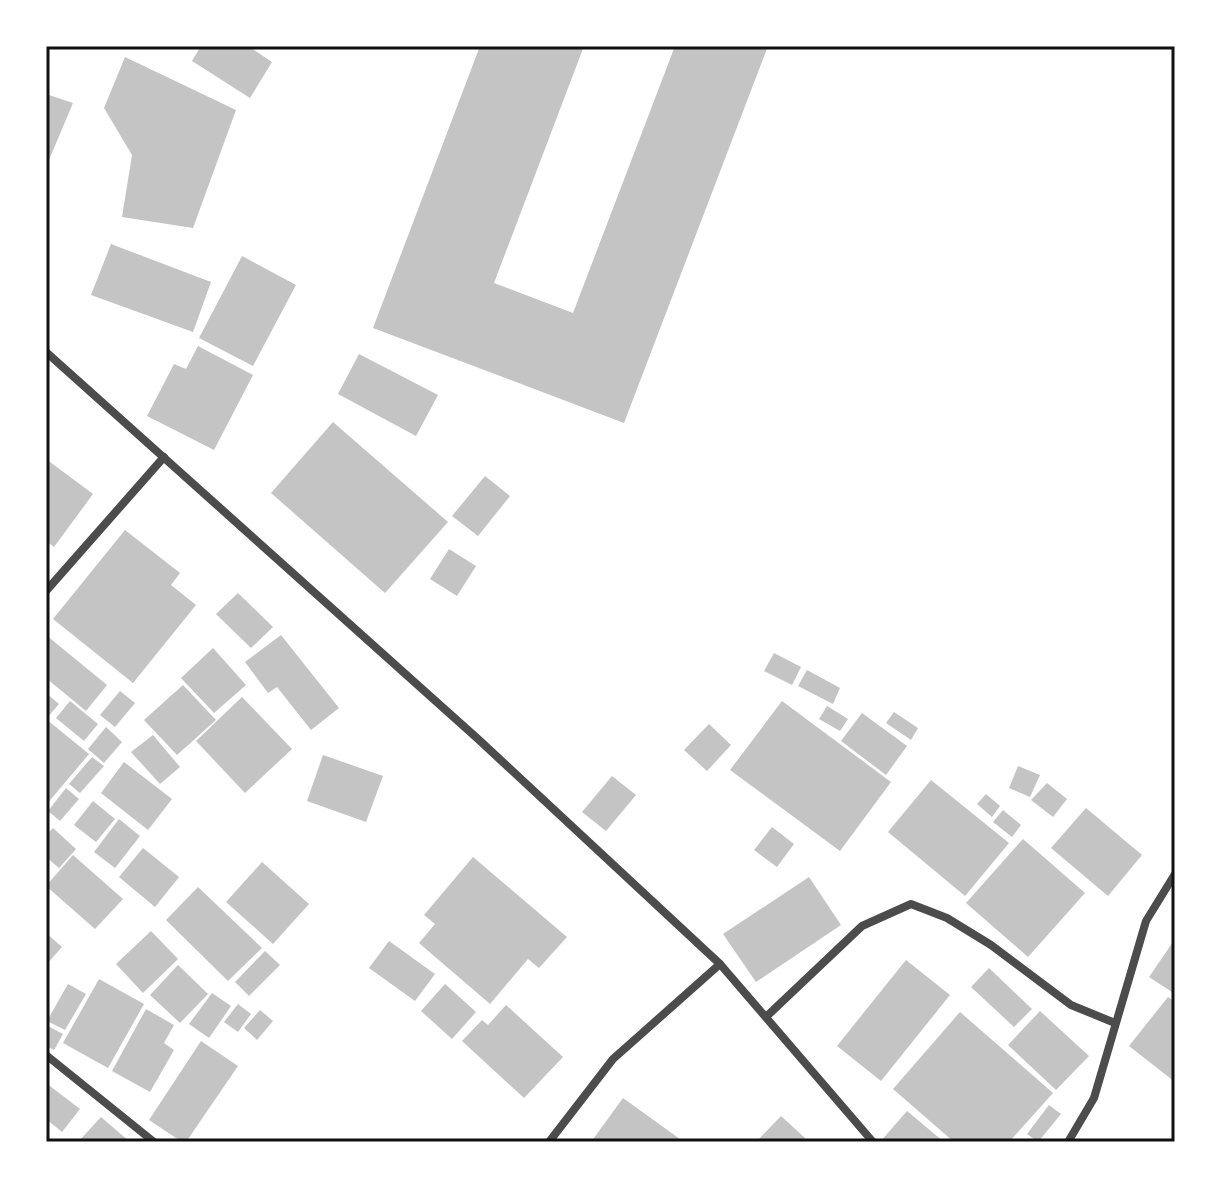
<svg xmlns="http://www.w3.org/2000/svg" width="1221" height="1188" font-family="Poppins,sans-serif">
	<rect width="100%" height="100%" fill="#fff"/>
	<g fill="#c4c4c4">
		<path d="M201,46H248L272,62L250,98L192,61Z"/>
		<path d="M480,46H584L494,283L573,313L675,46H768L624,423L373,328Z"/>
		<path d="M125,57L236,110L193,228L122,217L132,155L104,108Z"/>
		<path d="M46,94L73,103L46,167Z"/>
		<path d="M111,244L211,282L193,332L91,295Z"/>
		<path d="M242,256L296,285L253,366L199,338Z"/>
		<path d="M198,346L253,375L214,450L147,416L174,364L186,369Z"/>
		<path d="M359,354L438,395L416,436L338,394Z"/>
		<path d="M333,422L448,522L385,593L271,493Z"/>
		<path d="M46,459L93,494L54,547L46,541Z"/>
		<path d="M485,476L510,496L478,536L452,516Z"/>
		<path d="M125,530L180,573L171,585L196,605L133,683L53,619Z"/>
		<path d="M449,549L476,566L457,596L430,579Z"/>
		<path d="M238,593L273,627L251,648L216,614Z"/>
		<path d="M46,635L107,685L86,711L46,678Z"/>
		<path d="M281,635L339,708L311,730L277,687L268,693L245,662Z"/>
		<path d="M213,648L246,685L214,713L181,678Z"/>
		<path d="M774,653L801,667L792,685L764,671Z"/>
		<path d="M807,670L840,688L833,704L798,686Z"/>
		<path d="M183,685L216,720L177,755L144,720Z"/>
		<path d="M120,691L135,703L115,727L100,715Z"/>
		<path d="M46,693L59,704L46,719L89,754L46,805Z"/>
		<path d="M242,697L292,749L245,793L196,741Z"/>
		<path d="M70,701L98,724L84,741L56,718Z"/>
		<path d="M782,701L891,782L840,851L730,770Z"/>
		<path d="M827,706L848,719L840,731L819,719Z"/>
		<path d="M894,712L918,728L911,740L886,723Z"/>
		<path d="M862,713L907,746L886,775L841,741Z"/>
		<path d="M709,724L731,745L707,771L684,750Z"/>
		<path d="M106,727L122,742L104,763L88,749Z"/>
		<path d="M153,735L180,767L160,784L131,752Z"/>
		<path d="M323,755L383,776L366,822L307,801Z"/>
		<path d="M92,757L104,766L80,793L69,784Z"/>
		<path d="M124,762L172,799L148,830L101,793Z"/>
		<path d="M1018,766L1040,775L1030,797L1009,788Z"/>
		<path d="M612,776L636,795L606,831L582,812Z"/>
		<path d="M931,780L1009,843L965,896L888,832Z"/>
		<path d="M1047,783L1067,799L1053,817L1031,800Z"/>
		<path d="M66,788L79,799L60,821L48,811Z"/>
		<path d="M986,794L1000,806L992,817L977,804Z"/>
		<path d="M93,801L115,819L96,842L74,825Z"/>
		<path d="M1086,808L1142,855L1108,896L1051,848Z"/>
		<path d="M1003,810L1021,825L1012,837L993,822Z"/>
		<path d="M119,819L140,836L115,868L94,852Z"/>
		<path d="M772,827L794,844L777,867L754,850Z"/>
		<path d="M53,828L76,849L59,868L46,857V835Z"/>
		<path d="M1023,839L1085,893L1028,957L966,903Z"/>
		<path d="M143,848L179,877L155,907L119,877Z"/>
		<path d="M73,855L123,899L95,929L46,886Z"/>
		<path d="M473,857L567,937L539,968L528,959L490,1004L419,943L435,924L424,915Z"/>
		<path d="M262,862L309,904L273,944L226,902Z"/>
		<path d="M809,877L841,925L756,982L723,934Z"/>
		<path d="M198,887L262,948L228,981L166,920Z"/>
		<path d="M151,931L178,959L143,993L116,964Z"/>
		<path d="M46,933L62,947L46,965Z"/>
		<path d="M1175,939V994L1149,977Z"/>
		<path d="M389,941L435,974L415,1001L369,968Z"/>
		<path d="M265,951L280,965L249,996L235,982Z"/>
		<path d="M906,960L950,995L881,1081L837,1046Z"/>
		<path d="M178,965L208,994L180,1023L150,995Z"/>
		<path d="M989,968L1032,1009L1014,1027L971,987Z"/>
		<path d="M99,979L144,1004L108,1068L63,1043Z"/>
		<path d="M68,984L86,994L65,1030L47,1021Z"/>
		<path d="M445,984L476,1012L452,1039L421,1011Z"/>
		<path d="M212,993L231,1006L209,1038L189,1024Z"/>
		<path d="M1168,997L1175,1002V1082L1129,1046Z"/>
		<path d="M238,1004L251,1014L238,1032L224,1022Z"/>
		<path d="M506,1005L563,1057L524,1098L462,1041L482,1020L488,1025Z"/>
		<path d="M146,1009L174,1025L164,1043L174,1050L150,1092L112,1071Z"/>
		<path d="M260,1010L273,1021L257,1040L244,1028Z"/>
		<path d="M1040,1011L1089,1056L1056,1090L1008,1045Z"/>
		<path d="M960,1012L1053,1093L1009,1142H954L893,1089Z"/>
		<path d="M46,1025L63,1034L54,1050L46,1046Z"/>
		<path d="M201,1041L238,1066L186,1142H182L149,1120Z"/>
		<path d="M46,1083L80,1109L62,1132L46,1119Z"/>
		<path d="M623,1098L684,1142H591Z"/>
		<path d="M1049,1105L1061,1114L1038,1142L1027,1134Z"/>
		<path d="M907,1111L944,1142H880Z"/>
		<path d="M781,1116L805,1138L801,1142H756Z"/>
		<path d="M101,1117L130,1142H78Z"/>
	</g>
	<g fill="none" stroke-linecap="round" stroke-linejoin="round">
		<g stroke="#4c4c4c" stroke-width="8">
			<path d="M46,352L478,739L720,964L873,1142"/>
			<path d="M46,591L164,457"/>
			<path d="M766,1017L862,926L911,904L947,918L991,945L1071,1005L1115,1023"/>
			<path d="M46,1055L154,1142"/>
			<path d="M549,1142L613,1059L720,964"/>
			<path d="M1068,1142L1094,1098L1146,921L1175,874"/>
		</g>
	</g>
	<rect width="1221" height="1188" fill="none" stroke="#ffffff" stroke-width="96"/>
	<rect x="48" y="48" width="1125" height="1092" fill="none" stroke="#111" stroke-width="3"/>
</svg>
